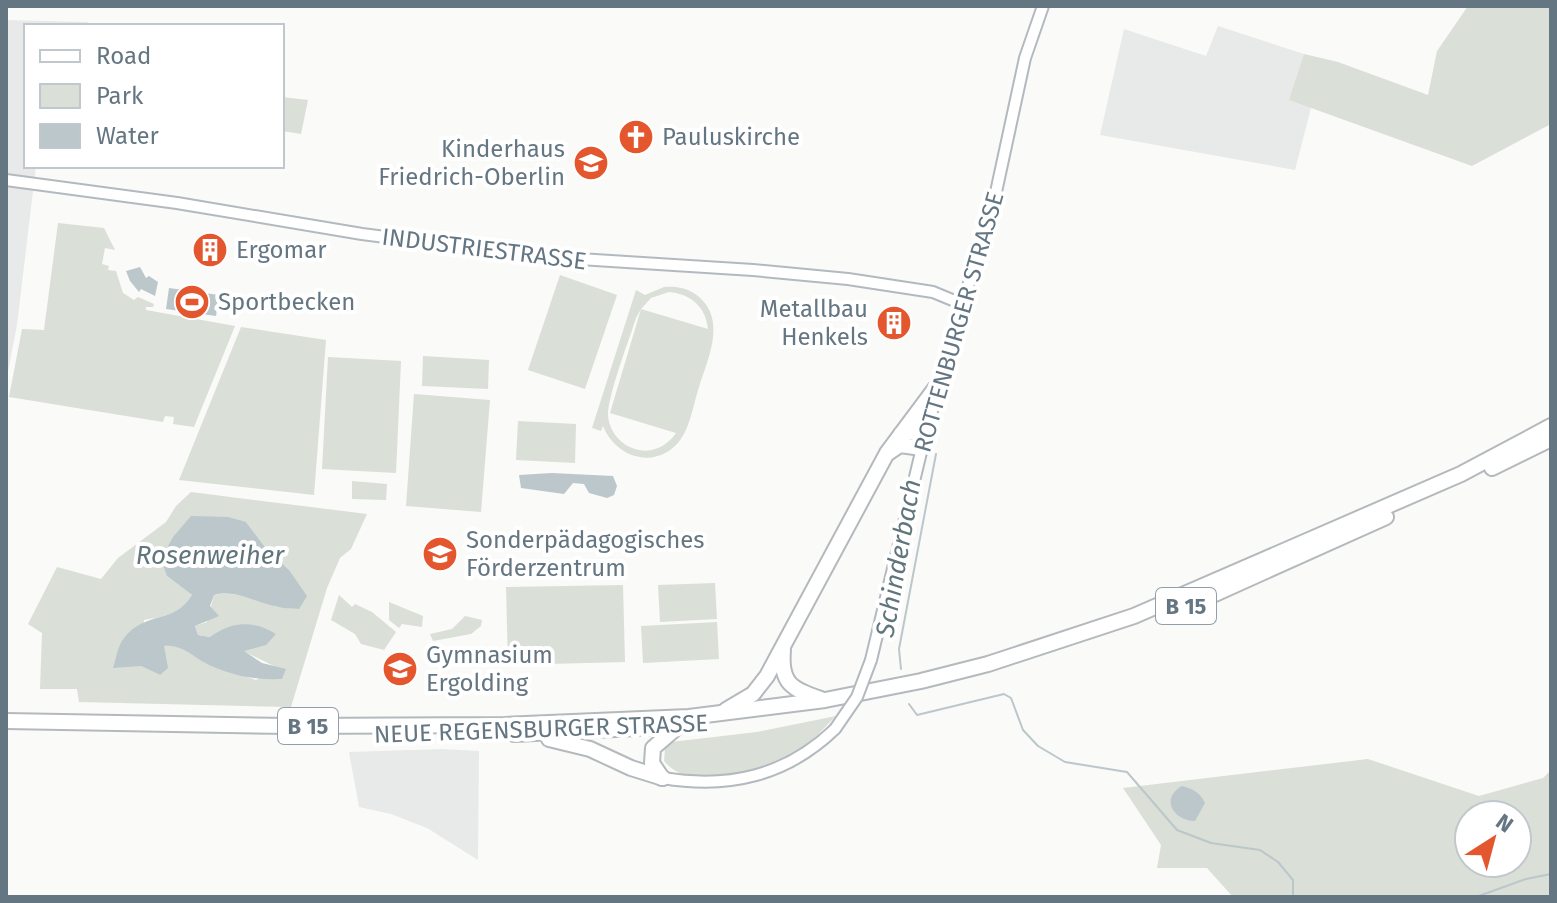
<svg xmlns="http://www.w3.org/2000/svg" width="1557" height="903" font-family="'Fira Sans',sans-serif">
	<rect width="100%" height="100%" fill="#fafaf8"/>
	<g fill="#e8e9e9">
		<path d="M6,20L88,22L86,26H26V166H36L17,325L6,382Z"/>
		<path d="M1218,26L1304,54L1290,99L1311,108L1295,170L1100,135L1124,29L1206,56Z"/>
		<path d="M443,749L479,751L478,860L427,828L391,814L359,807L349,752Z"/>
	</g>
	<g fill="#dadfd7" fill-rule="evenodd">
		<path d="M1468,6H1551V124L1472,166L1289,100L1304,54L1338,62L1428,95L1437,51Z"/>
		<path d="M282,97L308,100L301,134L282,131Z"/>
		<path d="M58,223L104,228L115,250L105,248L102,264L109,266L108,270L116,271L123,293L134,300L138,297L154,304L153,307H146V310L235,326L194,427L173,424L174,417L165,416L163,422L9,397L22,329L44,330Z"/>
		<path d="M560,275L617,295L585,389L528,370Z"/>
		<path d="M664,287C676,286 688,288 698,296C727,320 708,358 699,387C693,405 690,430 677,444C652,470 615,456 603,426L601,431L592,428L636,290L645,295ZM669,292C691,294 706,307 708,329L641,309L651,298ZM641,309L610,413L676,433C668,445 654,453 639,450C622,447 609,432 608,415C608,395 629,340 636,318Z"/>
		<path d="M241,327L326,340L314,495L179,480Z"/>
		<path d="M423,356L489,360L488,389L422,386Z"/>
		<path d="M328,357L401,361L396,473L322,469Z"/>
		<path d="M414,394L490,400L481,512L406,506Z"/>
		<path d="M518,421L576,424L575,463L516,460Z"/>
		<path d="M352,481L387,484L386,500L352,499Z"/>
		<path d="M191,492L367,514L351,549L340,558L327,588L291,707L79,702L77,689H40L42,633L28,624L57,567L101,579L118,558L166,522L176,506ZM246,522L265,547L289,570L277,607C258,600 234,590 214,595L207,622L195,626L198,635L211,637C230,622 255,621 276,634L243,651L278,668L256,680L207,664L177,645L164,646L160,675L141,666L144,620C166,616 180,615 192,595L167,576Z"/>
		<path d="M715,583L717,619L660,622L658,585Z"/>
		<path d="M623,585L625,662L508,665L506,587Z"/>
		<path d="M339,595L352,607L355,604L372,612L396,632L384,650L361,644L355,634L331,620Z"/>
		<path d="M389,602L423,616L422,627L402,624L399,628L389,620Z"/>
		<path d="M465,616L482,620L481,626L471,634L433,641L430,634L452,629Z"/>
		<path d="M717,622L719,659L643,663L641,626Z"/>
		<path d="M836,716C824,728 813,741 799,750C767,770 692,796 664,761L665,748L671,742L757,732Z"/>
		<path d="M1368,759L1479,796L1543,778L1551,770V897H1233L1207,868H1157L1161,845L1123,788ZM1469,815H1517V863H1469Z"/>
	</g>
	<g fill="#bbc7cb">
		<path d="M140,267L146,278L149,276L158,282L155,296L141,289L139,292L130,281L126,271Z"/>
		<path d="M169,288L219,295L216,316L166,309Z"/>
		<path d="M552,473L613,476L617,486L614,495L607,498L589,493L584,484L573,483L564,494L521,488L519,475Z"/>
		<path d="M191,516L228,517L246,522L265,547L289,570L307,596L299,609C293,608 286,609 279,607C258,604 237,589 214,595L210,606L219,616L195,626L198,635L210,637C232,621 253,620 276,634L266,645L244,651L262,663L286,669L282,679C256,680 233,676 209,665C192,657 183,644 164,646L168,668L160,675L141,666L113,668C116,659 118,645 124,638C146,610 174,625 192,595L167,576L161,559L173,537Z"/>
		<path d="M1182,786C1194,789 1200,793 1205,803L1195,821C1173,821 1160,798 1182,786Z"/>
	</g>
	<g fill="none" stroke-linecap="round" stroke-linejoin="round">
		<g stroke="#bbc7cb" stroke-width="2">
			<path d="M901,669L899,649L936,454"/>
			<path d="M909,704L917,715L1004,694L1011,698L1023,730L1038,746L1065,762L1127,772L1177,830L1211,843L1260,850L1278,862L1293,880V897"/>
			<path d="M1476,897L1526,879L1551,874"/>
		</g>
		<defs>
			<g id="secondary">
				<path d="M6,180L177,203L362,234L532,256L753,270L848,279L933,292L962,304"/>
				<path d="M871,660L922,448L951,341L993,206L1025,58L1043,6"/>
				<path d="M663,778C729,789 786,776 835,729"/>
			</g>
			<g id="highway">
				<path d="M901,434L911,432L925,434"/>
				<path d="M888,453L900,445L922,448"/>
				<path d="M1492,468L1551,439"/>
				<path d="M1208,597L1386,517"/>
				<path d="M783,650C780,684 792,689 821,699"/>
				<path d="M726,710L753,694L767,676L887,453L940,382"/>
				<path d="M6,721L289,726L504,725L689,717L825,700L921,681L988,664L1134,616L1461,474L1551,426"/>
				<path d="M514,734L697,725"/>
				<path d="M549,739L590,749L631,768L663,778"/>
				<path d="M662,778L652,763L653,748L675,729"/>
			</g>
		</defs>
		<use href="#secondary" stroke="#b3babf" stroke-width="14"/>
		<use href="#highway" stroke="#b4b9bd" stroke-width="18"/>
		<use href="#secondary" stroke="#fff" stroke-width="10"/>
		<use href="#highway" stroke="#fff" stroke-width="14"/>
		<defs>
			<path id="secondary-bridge" d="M835,729L857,697L871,660"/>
		</defs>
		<use href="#secondary-bridge" stroke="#b3babf" stroke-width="14" stroke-linecap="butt"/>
		<use href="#secondary-bridge" stroke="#fff" stroke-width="10"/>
	</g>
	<defs>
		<symbol id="church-disc" viewBox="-11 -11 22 22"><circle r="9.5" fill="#e4572e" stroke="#fff"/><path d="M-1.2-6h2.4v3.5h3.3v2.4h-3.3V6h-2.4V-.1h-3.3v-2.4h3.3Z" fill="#fff"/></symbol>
		<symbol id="school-disc" viewBox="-11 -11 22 22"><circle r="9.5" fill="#e4572e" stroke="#fff"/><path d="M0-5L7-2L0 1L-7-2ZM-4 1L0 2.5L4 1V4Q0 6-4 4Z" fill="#fff"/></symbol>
		<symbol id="building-disc" viewBox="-11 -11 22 22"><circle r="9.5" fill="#e4572e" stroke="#fff"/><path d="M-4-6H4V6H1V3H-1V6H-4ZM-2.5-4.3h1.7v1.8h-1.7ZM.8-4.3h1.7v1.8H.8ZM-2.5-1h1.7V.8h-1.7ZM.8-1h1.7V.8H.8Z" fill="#fff"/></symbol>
		<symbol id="stadium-disc" viewBox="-11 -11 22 22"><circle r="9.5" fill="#e4572e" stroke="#fff"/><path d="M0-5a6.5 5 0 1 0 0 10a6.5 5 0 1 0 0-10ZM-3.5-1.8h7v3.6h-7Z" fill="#fff"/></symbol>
	</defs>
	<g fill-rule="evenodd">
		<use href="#church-disc" x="616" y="117" width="40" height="40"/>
		<use href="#school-disc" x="571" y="143" width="40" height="40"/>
		<use href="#building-disc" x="190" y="230" width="40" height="40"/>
		<use href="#stadium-disc" x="172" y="282" width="40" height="40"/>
		<use href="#building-disc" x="874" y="303" width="40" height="40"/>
		<use href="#school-disc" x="420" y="534" width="40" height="40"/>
		<use href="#school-disc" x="380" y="649" width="40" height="40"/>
	</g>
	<g text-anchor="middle" stroke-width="8" stroke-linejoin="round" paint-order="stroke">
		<g fill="#fff" stroke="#939fa8" stroke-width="2">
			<rect x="1156" y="588" width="60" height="36" rx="6"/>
			<rect x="278" y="708" width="60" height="36" rx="6"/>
		</g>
		<g font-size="22" font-weight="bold" fill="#657683">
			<text x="1186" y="614">B 15</text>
			<text x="308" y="734">B 15</text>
		</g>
		<g font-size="24" fill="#657683" stroke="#fff" text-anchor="start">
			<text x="662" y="145">Pauluskirche</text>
			<text x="565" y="157" text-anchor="end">Kinderhaus<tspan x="565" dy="28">Friedrich-Oberlin</tspan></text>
			<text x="236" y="258">Ergomar</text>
			<text x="218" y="310">Sportbecken</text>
			<text x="868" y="317" text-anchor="end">Metallbau<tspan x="868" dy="28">Henkels</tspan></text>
			<text x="466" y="548">Sonderpädagogisches<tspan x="466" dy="28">Förderzentrum</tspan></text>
			<text x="426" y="663">Gymnasium<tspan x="426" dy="28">Ergolding</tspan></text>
		</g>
		<g font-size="24" fill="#657683" stroke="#fff">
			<text transform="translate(484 249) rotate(7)" y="8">INDUSTRIESTRASSE</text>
			<text transform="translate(959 322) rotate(-74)" y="8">ROTTENBURGER STRASSE</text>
			<text transform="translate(541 729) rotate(-2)" y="8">NEUE REGENSBURGER STRASSE</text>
		</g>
		<g font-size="26" font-style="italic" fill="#60757c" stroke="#fff">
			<text x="210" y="564">Rosenweiher</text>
			<text transform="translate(898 558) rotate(-80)" y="9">Schinderbach</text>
		</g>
	</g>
	<rect width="1557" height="903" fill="none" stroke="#657683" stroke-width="16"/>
	<rect x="24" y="24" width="260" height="144" fill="#ffffff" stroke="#c1c8cd" stroke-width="2"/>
	<rect x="40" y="50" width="40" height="12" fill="#ffffff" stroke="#c1c8cd" stroke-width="2"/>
	<text x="96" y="64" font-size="24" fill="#657683">Road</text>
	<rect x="40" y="84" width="40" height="24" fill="#dadfd7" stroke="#c1c8cd" stroke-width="2"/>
	<text x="96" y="104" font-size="24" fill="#657683">Park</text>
	<rect x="40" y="124" width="40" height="24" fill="#bbc7cb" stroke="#c1c8cd" stroke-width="2"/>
	<text x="96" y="144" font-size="24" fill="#657683">Water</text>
	<g transform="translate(1493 839) rotate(36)"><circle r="38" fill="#ffffff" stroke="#c1c8cd" stroke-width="2"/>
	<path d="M0-6L14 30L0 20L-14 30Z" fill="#e4572e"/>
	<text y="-12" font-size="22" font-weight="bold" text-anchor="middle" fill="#657683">N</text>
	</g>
</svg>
